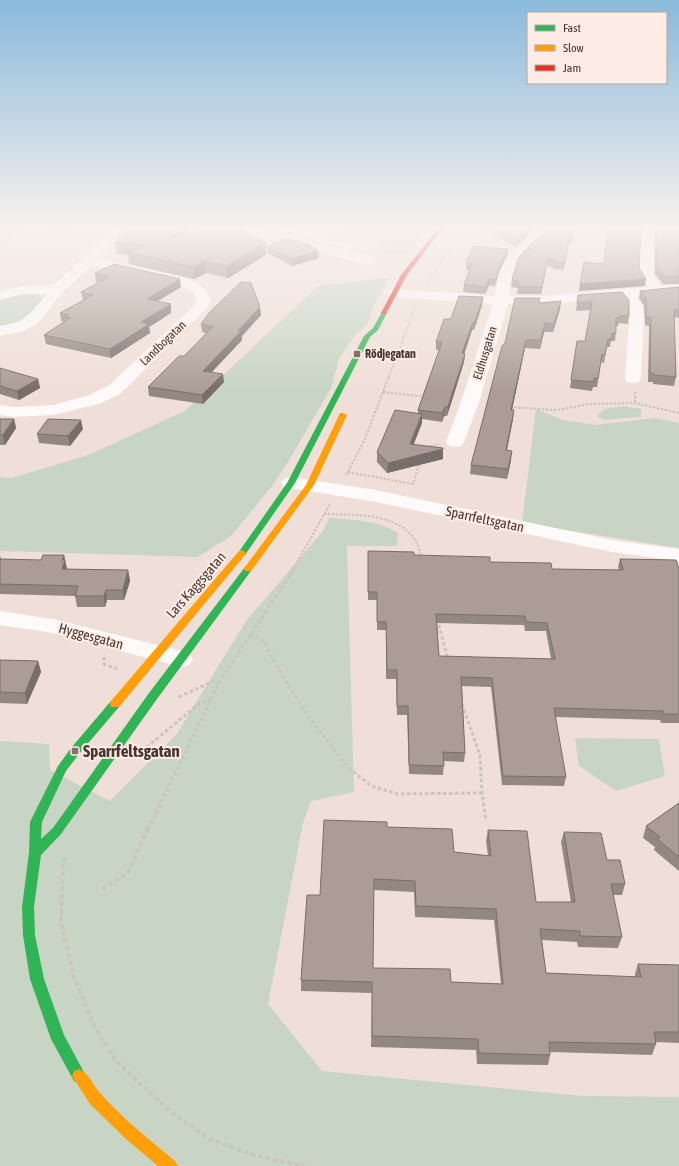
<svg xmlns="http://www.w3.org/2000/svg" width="679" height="1166" font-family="'Asap Condensed',sans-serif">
	<rect width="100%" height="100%" fill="#f0dfd8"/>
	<g fill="#c8d5c5">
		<path d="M0,227H28L0,247Z"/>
		<path d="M334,227H397L381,241Z"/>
		<path d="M399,227H430L406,255L374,252Z"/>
		<path d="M389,278L374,305L367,325L356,334L339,359L331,388L288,462L272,486L231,536L198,557L0,551V477L12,478L88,455L185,411L318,286Z"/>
		<path d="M20,294C28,294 38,292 43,300C29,317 22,323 0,326V300Z"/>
		<path d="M623,406L641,409V417L604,420L597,416L604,409Z"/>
		<path d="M536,409L563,420L596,425L654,418L679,423V548L522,523Z"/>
		<path d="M329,518C353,520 378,520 398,533L397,546H347L354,792L311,801L303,823L268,1004L322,1071L583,1096L679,1097V1166H0V741L49,744L50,770L110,801L176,735L246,621L323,531Z"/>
		<path d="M575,738L659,739L665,776L616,791L579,766Z"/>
	</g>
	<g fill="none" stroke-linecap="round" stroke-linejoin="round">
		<g stroke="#cbc3c0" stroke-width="1.5" stroke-dasharray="2 1.5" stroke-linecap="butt">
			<path d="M428,281L466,227"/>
			<path d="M389,377L414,310L413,308"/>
		</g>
		<g stroke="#cbc3c0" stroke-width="2" stroke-dasharray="2.5 1.5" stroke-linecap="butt">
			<path d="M383,392L426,397"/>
			<path d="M635,392V403"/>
			<path d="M510,407L557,410L589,404L635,403L679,413"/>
			<path d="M426,447L439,444"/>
			<path d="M348,472L413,484L420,462"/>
			<path d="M346,475L365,439L389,376"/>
			<path d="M324,514C353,515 400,512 416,542C419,546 420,552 421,557"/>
			<path d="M291,573L330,504"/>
		</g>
		<g stroke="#cbc3c0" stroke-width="3" stroke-dasharray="3.5 2.5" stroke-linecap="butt">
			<path d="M437,619L448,659"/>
			<path d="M250,634L263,641L285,680L311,720L348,767L371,786L398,794L482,793"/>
			<path d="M104,657V664L117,669"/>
			<path d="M179,697L213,681H220"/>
			<path d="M462,704L480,755L482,793L486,821"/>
			<path d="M142,751L200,703L211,699"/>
			<path d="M148,829L220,681L292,572"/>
		</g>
		<g stroke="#cbc3c0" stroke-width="3.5" stroke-dasharray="4.5 3" stroke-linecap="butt">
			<path d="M66,857L63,865L61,922L74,977L93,1024L116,1061L173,1114L212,1140L253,1155L305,1166"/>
			<path d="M102,889L128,873L148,828"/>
		</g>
		<path fill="#fdfaf9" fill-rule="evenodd" d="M284,227L353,245L354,247L338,255H335V251L344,247L286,231L267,236L264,234Z"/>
		<g fill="#fdfaf9" fill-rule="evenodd">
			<path d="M113,227H126L98,258L192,280C202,286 206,289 211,300L207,308L120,394L99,404L53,415L15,417L0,415V405L15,407L53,405L87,396L108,386L194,306L197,300L194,293L182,286L92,265L63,292L37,324L23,331L0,336V326C27,322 30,313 47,294H23L0,300V292L23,286L54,285L84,257Z"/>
			<path d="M232,227H254L374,258L376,261L374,264L369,265L234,230Z"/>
			<path d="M533,227H545C538,251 528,246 518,262C512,271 510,284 509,296H543L648,287L639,275L642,227H654L653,275L662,286L679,285V293L636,297L643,306L644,312L641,378L639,382L633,383L627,382L625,378L630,312L629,307L621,298L543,304H508L479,402L464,442L461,446L455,447L449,446L446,442L461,402L493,304L395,297L390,296L388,293L390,290L395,289L495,296C497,280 501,263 513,251C523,241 527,244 533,227Z"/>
			<path d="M291,477L376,490L612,540L679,549V561L612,552L376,502L284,487L281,483L284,479Z"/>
			<path d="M0,611L53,619L189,653L193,659L189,665L181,667L53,633L0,625Z"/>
		</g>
		<g fill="#30b455" fill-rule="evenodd">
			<path d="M382,312L387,313L378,330L370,337L295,483L245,555H239L238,553L287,483L364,336L373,328Z"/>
			<path d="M248,566L252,569L251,571L157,699L61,834L41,855L34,907L35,935L44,979L64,1035L86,1076L84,1081L79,1083L74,1081L51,1039L30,979L23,935L22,907L29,853L30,822L58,766L71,748L111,701H119L120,704L119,707L79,754L66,771L42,822L41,839L53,828L149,693L245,567Z"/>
		</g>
		<g fill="#ff9f0a" fill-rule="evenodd">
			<path d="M340,413H343L347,415L314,485L251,571H245L244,569L245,567L306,485Z"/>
			<path d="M242,550L246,553L245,555L119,707H111L110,704L111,701L239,551Z"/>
			<path d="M79,1069C89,1073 93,1086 101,1094C123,1119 150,1140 175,1161L178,1166H158L127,1140L90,1104L72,1076L74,1071Z"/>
		</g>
		<path fill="#e5322d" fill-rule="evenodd" d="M439,227H444L407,275L386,314H382L381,313L401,275Z"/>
	</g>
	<g fill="#938781" fill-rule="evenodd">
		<path d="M46,227H73L57,232Z"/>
		<path d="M129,227H192L184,235L265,243L266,255L228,278L206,273L194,279L129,264L128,255L117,254L115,243Z"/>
		<path d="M481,227H531L526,238L515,247Z"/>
		<path d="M574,227L572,242L568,245L564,270L555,269L547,265L541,294H517L518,288L511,287L512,280L527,250L528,247L541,235Z"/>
		<path d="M655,227H679V284H663L655,274Z"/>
		<path d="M267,247L318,251L319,258L292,266L267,253Z"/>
		<path d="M507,256L499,271L495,286L489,285L485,294L463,292L464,285L469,270H466V263Z"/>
		<path d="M95,273L181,287L157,301L171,313L149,327L150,333L111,358L46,344L44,335L64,322L61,321L60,313L83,300L81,292L99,282H96Z"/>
		<path d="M679,287V318L674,317L676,377L674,386L653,384V382H648L649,326L645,325L644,306L639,298L640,291Z"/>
		<path d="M578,295L629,316L628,324L619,323L618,326H616V333L615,341H611L610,347H607L604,363L601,362L597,387H593L592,391L570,388L577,341H585L591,310L576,311Z"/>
		<path d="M483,297L482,305L474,330H472L464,354H465L464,362L447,416H444L442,422L422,419V423L413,444L443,459L387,473L377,462V452L418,413V410L439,350H436V342L451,319Z"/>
		<path d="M539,303L560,309L553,332H544L540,349L525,348L512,410L513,419L507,450L511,460L507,479L470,474L471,465L505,343Z"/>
		<path d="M261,315L242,336V340L212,372L224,382L203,404L149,396L148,387L184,356L206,333L202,332L201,324Z"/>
		<path d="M0,368L38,379L40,388L19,400L0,394Z"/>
		<path d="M0,419H14L16,428L5,445H0Z"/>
		<path d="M83,429L70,446L39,443L37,434Z"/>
		<path d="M368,551L490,562L552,569L619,570L618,567L620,559L679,569V723H661L660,720L555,717L566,777L564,786L502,785L491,687L462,686L465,753L464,762L444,761L443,775L409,774L407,715H397L396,679H386V630H377V600H368ZM437,623L524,625L525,631H546L551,659L439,656Z"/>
		<path d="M0,555L1,559L41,560L64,555L67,569L128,570L130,581L124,600H107L105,607H77L75,596L0,594Z"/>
		<path d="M0,660L38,661L41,672L27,704L0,703Z"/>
		<path d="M679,803V871L654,850L655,847L643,838L646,826Z"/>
		<path d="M387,827L454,852L488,856L486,841L488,830L536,902H571L561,842L564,832L607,860L625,884L622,895H613L622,937L618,948L578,947L577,942L542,940L546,973L635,977V974L638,964L679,965V1043L656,1042V1044L652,1055L550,1052V1055L548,1065L477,1064L476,1050L371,1047L372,993L301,991V980L320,895ZM374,890L414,892L415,917L494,920L501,984L451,982L373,968Z"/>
	</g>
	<g fill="#786e69">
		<path d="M56,227H73L57,232Z"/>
		<path d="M179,227H192L167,251L166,240Z"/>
		<path d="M529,227H531L526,238L515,247L516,240Z"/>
		<path d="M574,227L572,242L568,245L564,270L569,238Z"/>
		<path d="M265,243L266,255L228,278L227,266Z"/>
		<path d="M508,249L507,256L499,271L495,286L496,279L500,265Z"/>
		<path d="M318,251L319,258L292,266V259Z"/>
		<path d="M548,258L547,265L541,294L542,287Z"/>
		<path d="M205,261L206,273L194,279L193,267Z"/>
		<path d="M180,279L181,287L148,307L147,299Z"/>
		<path d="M489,279V285L485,294L486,287Z"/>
		<path d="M646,279L645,286L579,291L580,284Z"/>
		<path d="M483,297L482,305L474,330L475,322Z"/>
		<path d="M561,301L560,309L553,332L554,324Z"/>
		<path d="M171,304V313L149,327L150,333L111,358L110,349L141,322Z"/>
		<path d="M260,307L261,315L242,336V340L204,380L203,371L238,331Z"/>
		<path d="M473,322L472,330L462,361V353Z"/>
		<path d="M545,323L544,332L540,349L541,340Z"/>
		<path d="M526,340L525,348L510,419L511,410Z"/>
		<path d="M465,354L464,362L447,416L448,407Z"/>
		<path d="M223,374L224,382L203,404L202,395Z"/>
		<path d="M38,379L40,388L19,400L17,391Z"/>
		<path d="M445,407L444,416L442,422L443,413Z"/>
		<path d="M514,410L513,419L505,459L506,450Z"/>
		<path d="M422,414V423L410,454V444Z"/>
		<path d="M14,419L16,428L5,445L3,435Z"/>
		<path d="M81,420L83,429L70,446L68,436Z"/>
		<path d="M443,449V459L387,473L388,463Z"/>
		<path d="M512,451L511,460L507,479L508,469Z"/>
		<path d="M64,555L67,570L62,569V560Z"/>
		<path d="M128,570L130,581L124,600L123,590Z"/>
		<path d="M106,590L107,600L105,607L104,596Z"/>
		<path d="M38,661L41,672L27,704L25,693Z"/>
	</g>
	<g fill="#ab9d96" stroke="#786e69" fill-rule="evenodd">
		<path d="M129,227H179L166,240L216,227H235L265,243L227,266L205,261L193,267L128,252L146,245L115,243Z"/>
		<path d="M493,227H529L526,232L516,240Z"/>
		<path d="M544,227H574L573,235L569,238L565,263L555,262L548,258L542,287H518L519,281L512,280L518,259L525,250L535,251L528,247L541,235Z"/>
		<path d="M608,227H641L639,268L646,279L580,284L584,262L604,264Z"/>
		<path d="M657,227H679V276L664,277L656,267Z"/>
		<path d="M286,238L308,244L318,251L292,259L267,247Z"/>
		<path d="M473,246L508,249L500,265L496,279H489L486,287L464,285L472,264L466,263Z"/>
		<path d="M114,264L180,279L147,299L171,304L141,322L149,324L110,349L44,335L70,318L65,317L68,315L60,313L93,295L81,292L109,277L95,273Z"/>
		<path d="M241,282L251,283L260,307L238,331H241L203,371L223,374L202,395L148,387L179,356H184L213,327L201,324L210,312Z"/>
		<path d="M679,287V310H674L676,377L654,375V374L650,373L651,318L646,317V298L640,291Z"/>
		<path d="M622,292L629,300V316H620V318H616V333H612V339H608L605,355L602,354L598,379L594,378V382L571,380L577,341H585L592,302L577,303L578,295Z"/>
		<path d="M459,296L483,297L475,322H473L462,353L465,354L448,407H445L443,413L418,410L442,342H436L444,319H451Z"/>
		<path d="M515,298H540L539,303L561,301L554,324L545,323L541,340H526L511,410H514L506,450L512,451L508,469L471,465L502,346L505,343Z"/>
		<path d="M0,368L38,379L17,391L0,386Z"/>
		<path d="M395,410L422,414L410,444L443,448V449L388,463L377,452Z"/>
		<path d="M0,419H14L3,435H0Z"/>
		<path d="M48,419L81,420L68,436L37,434Z"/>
		<path d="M368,551L414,552V555L490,557V562L551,563L552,569L623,570L620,559L676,560L679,569V714H663V711L554,708L566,777L503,776L492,678L461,677L465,753L443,752L444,766L409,765L408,706H397V670H387L386,622H377V592H368ZM436,614L525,616L526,622L547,623L555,659L439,656Z"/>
		<path d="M43,555H64L62,560H65L62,569L128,570L123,590H106L104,596H75L78,586L0,584V559L41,560Z"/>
		<path d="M0,660L38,661L25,693L0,692Z"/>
		<path d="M679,803V857L657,839L660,837L646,826Z"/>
		<path d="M324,820L387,822V827L452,829L454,852L491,856L488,830L527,831L536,902H575L564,832L601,833L607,860H620L625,884H611L622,937L580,936V931L540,929L546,973L641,977L638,964L679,965V1032H654L656,1044L549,1042L550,1055L479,1053L478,1039L372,1036V982L301,980L307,895H320ZM374,879L415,881L416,906L496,909L503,984L451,982L450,969L373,968Z"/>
	</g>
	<linearGradient id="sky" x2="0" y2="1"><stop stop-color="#89b9db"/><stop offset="0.58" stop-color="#f8f1ed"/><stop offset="1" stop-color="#f8f1ed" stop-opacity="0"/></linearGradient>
	<rect width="679" height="391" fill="url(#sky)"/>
	<g fill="#82726b" stroke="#fcece5" stroke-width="1.5">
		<rect x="353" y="350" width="8" height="8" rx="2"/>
		<rect x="71" y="747" width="8" height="8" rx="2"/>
	</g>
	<g text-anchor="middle" stroke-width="4" stroke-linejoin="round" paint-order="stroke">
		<g font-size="12" fill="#473730" stroke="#fcece5">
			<text transform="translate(163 343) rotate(-44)" y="4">Landbogatan</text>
			<text transform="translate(485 353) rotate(-73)" y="4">Eldhusgatan</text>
		</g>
		<g font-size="12" font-weight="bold" fill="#473730" stroke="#fcece5" text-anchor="start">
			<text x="365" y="358">Rödjegatan</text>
		</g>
		<g font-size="14" fill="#473730" stroke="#fcece5">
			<text transform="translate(485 519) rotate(12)" y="5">Sparrfeltsgatan</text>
			<text transform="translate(196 585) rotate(-49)" y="5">Lars Kaggsgatan</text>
			<text transform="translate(91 636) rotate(15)" y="5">Hyggesgatan</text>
		</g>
		<g font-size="17" font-weight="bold" fill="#473730" stroke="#fcece5" text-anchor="start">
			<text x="83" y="757">Sparrfeltsgatan</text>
		</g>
	</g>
	<rect x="527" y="12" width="140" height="72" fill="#fcece5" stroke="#b4a49d"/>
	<rect x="535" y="25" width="20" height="6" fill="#30b455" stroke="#b4a49d"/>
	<text x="563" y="32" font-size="12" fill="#473730">Fast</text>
	<rect x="535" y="45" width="20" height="6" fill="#ff9f0a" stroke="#b4a49d"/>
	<text x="563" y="52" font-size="12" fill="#473730">Slow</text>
	<rect x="535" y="65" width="20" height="6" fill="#e5322d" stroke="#b4a49d"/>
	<text x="563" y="72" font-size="12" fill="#473730">Jam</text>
</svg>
